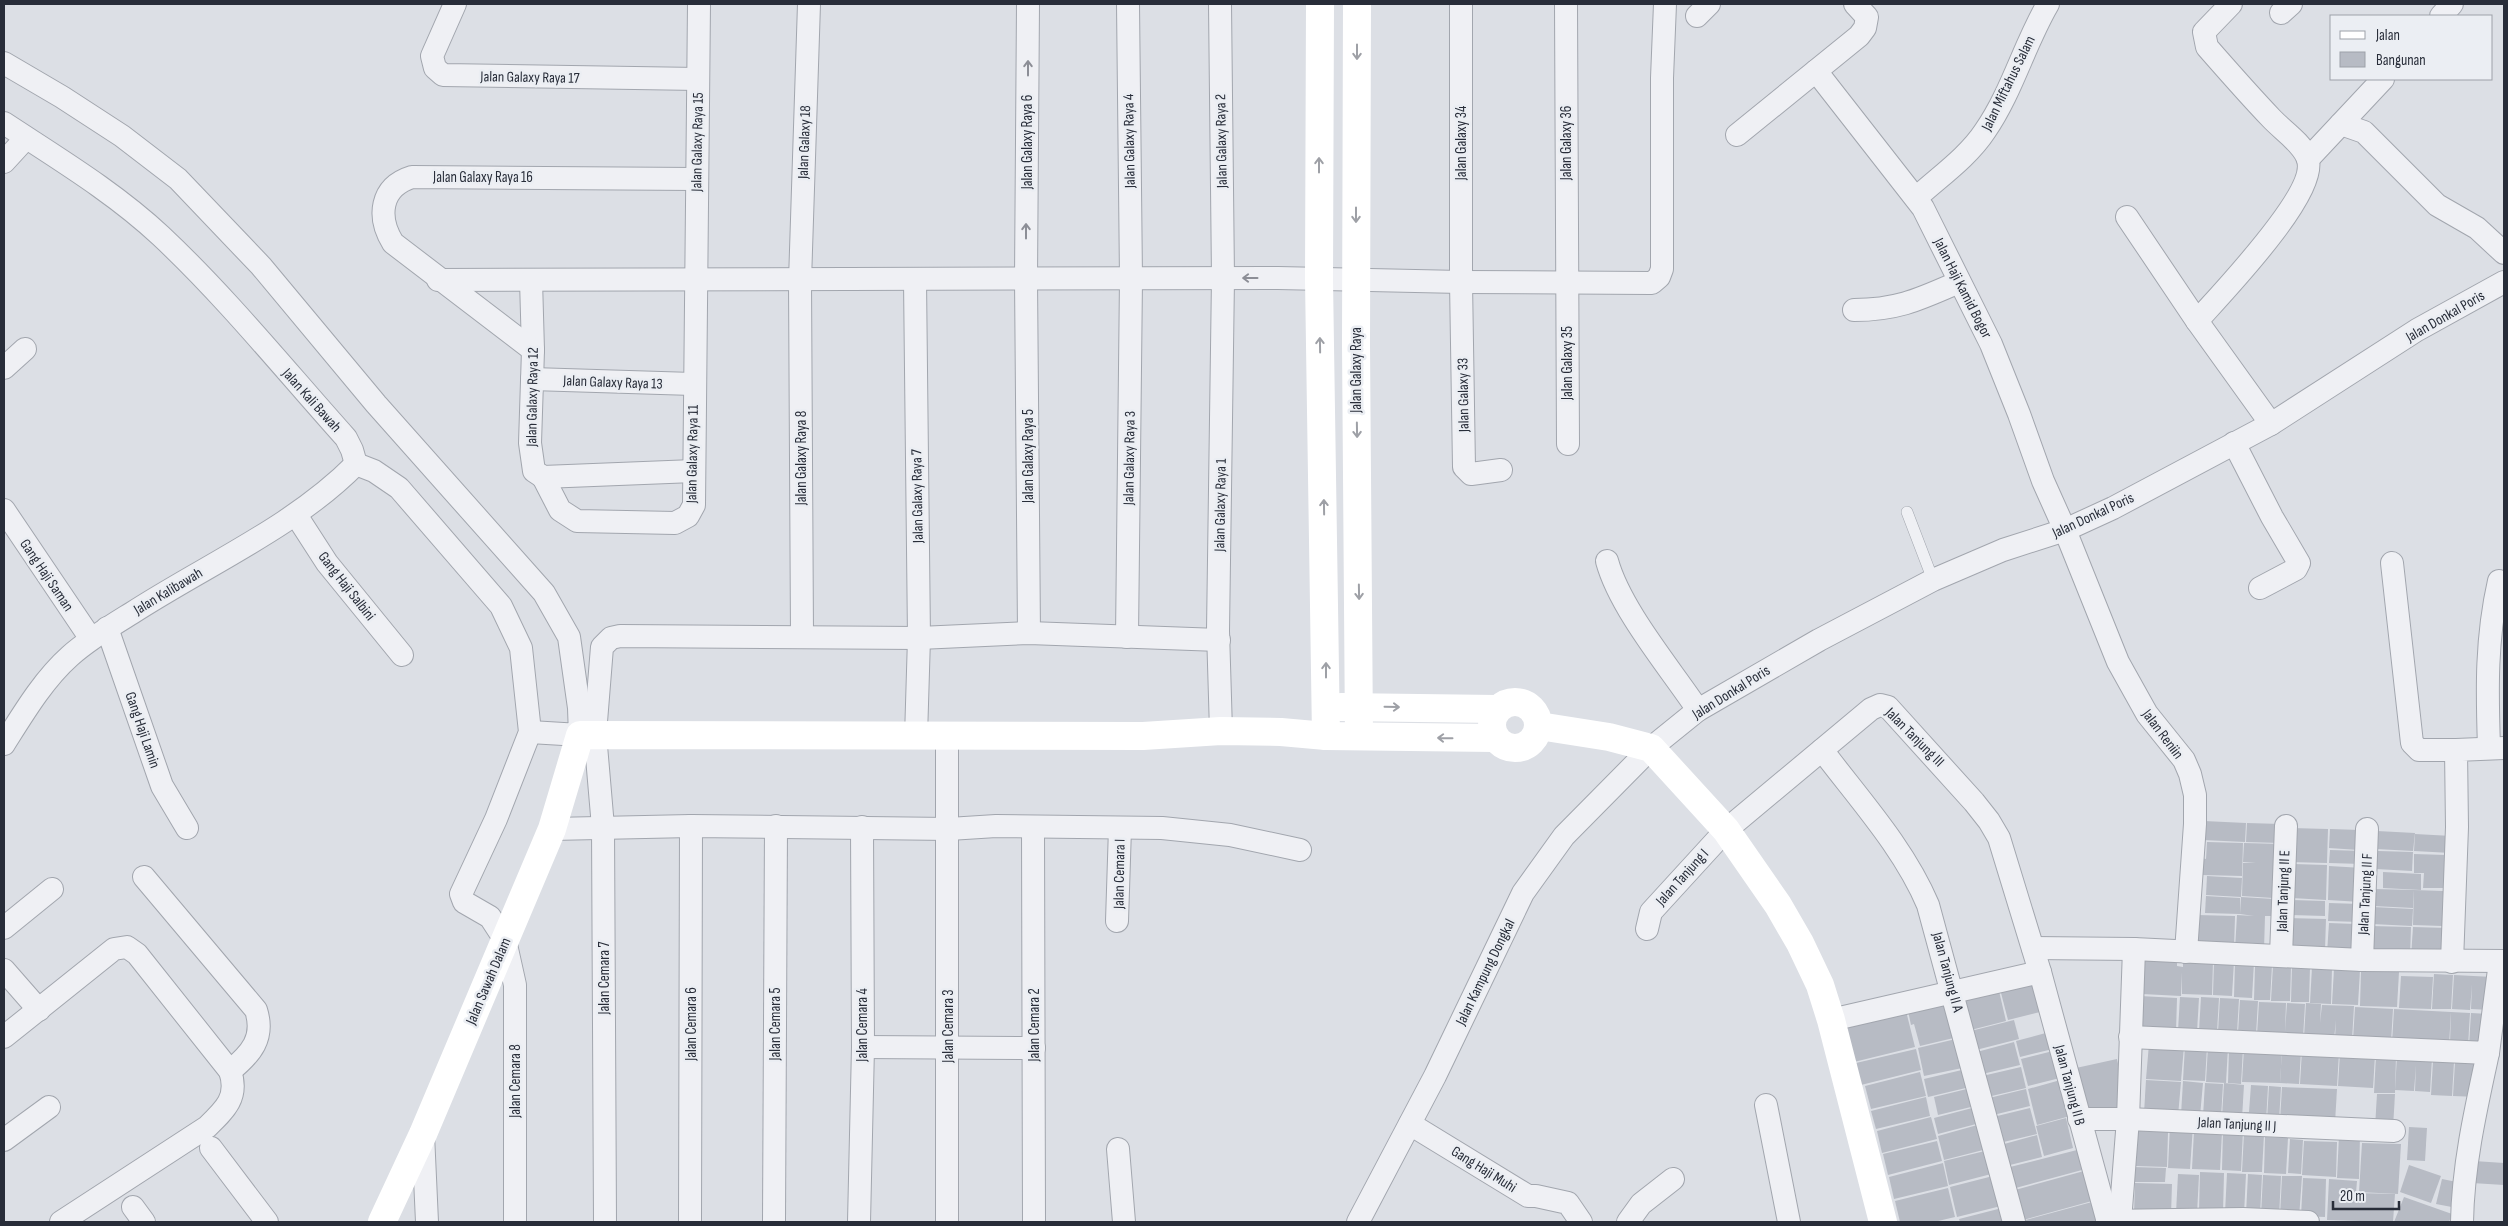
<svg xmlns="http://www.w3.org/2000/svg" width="2508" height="1226" font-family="'Sofia Sans Condensed',sans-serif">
	<rect width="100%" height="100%" fill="#dcdfe5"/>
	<g fill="#b7bbc4">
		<path d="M2204,821L2246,823L2245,842L2203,840Z"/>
		<path d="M2247,823L2281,824L2280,843L2246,842Z"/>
		<path d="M2291,828L2328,829L2327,863L2289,862Z"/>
		<path d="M2330,829L2360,830L2359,850L2329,848Z"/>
		<path d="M2377,831L2415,833L2413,851L2376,849Z"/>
		<path d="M2415,834L2452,836L2451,853L2414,851Z"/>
		<path d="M2207,842L2243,843L2242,876L2202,875V858L2206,859Z"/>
		<path d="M2244,843L2280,844L2273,898L2242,896L2243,863H2256L2243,862Z"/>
		<path d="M2330,850L2363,851L2362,864L2329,863Z"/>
		<path d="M2378,851L2413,852L2412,871L2376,869Z"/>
		<path d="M2414,854L2446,855L2444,888H2423L2424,873H2414Z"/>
		<path d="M2293,864L2327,865L2326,900L2292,898Z"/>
		<path d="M2329,866L2363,868L2361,902L2328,900Z"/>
		<path d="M2383,872L2421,874V890L2383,888Z"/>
		<path d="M2207,876L2242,878L2241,897L2206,895Z"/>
		<path d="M2374,889L2414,890L2413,908L2373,906Z"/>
		<path d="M2414,890L2443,891L2442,926L2413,925Z"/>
		<path d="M2206,896L2240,898V914L2205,913Z"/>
		<path d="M2241,897L2274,899V916H2265L2264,950L2235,949L2237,915L2254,916L2240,914Z"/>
		<path d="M2292,900L2325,901V916L2291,915Z"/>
		<path d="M2329,903L2360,904V922L2328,921Z"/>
		<path d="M2373,907L2413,909L2412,926L2372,924Z"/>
		<path d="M2197,915L2235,916L2234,949L2195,948Z"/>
		<path d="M2287,918L2326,919L2325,950L2286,948Z"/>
		<path d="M2329,923L2356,924L2354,954L2327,953Z"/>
		<path d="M2371,926L2411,927L2410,957L2370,956Z"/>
		<path d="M2413,927L2448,928L2446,958L2411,957Z"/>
		<path d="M2144,958L2177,960V966L2183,967V961H2213L2212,995L2182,994V972L2181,996L2142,994Z"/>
		<path d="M2214,961H2234L2232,996L2213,995Z"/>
		<path d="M2235,961L2254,962L2252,998L2234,997Z"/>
		<path d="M2255,965H2272L2270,1000H2254Z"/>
		<path d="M2273,965L2291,966L2290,1001H2271Z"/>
		<path d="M2292,966L2310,967L2309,1002H2291Z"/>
		<path d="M2312,967L2332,968L2331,1004L2310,1003Z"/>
		<path d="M2334,969L2360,970L2358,1005L2332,1004Z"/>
		<path d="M2361,971L2399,972L2397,1007L2360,1006Z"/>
		<path d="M2434,974L2453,975L2451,1009H2432Z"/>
		<path d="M2454,975L2493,977L2491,1010L2471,1009L2472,984L2470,1010L2452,1009Z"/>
		<path d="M2401,976L2433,977L2431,1009L2399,1008Z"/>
		<path d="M2040,978L2048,1010L2008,1020L2000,989Z"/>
		<path d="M1999,991L2006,1021L1967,1031L1959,1001Z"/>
		<path d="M2140,996L2177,998L2176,1032L2139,1031Z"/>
		<path d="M2180,997L2199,998L2197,1032L2178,1031Z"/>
		<path d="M2201,997L2219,998L2217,1032L2199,1031Z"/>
		<path d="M2220,998L2239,999L2237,1033L2218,1032Z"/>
		<path d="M1954,1000L1962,1036L1920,1046L1914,1024L1911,1025L1908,1011Z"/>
		<path d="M2240,1000L2258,1001L2256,1034L2238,1033Z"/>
		<path d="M2259,1002L2286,1003L2285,1032L2287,1003L2305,1004L2303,1038L2257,1035Z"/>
		<path d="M2306,1003L2321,1004L2320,1023L2322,1005L2354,1006L2352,1040L2335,1039L2336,1020L2334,1039L2304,1037Z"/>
		<path d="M2355,1007L2374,1008L2373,1026L2374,1008L2393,1009L2391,1042L2353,1040Z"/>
		<path d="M2394,1009L2451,1012L2449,1045L2430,1044V1034V1044L2392,1043Z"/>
		<path d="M1906,1011L1915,1047L1854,1062L1846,1026Z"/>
		<path d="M2451,1012L2470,1013L2468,1046L2450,1045Z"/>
		<path d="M2471,1013L2489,1014L2488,1047L2469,1046Z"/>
		<path d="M2014,1020L2019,1039L1972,1051L1967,1032Z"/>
		<path d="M2053,1031L2057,1048L2020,1057L2016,1041Z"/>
		<path d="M1960,1038L1967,1067L1924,1076L1918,1048Z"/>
		<path d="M2014,1042L2020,1065L1978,1075L1973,1053Z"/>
		<path d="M2149,1044L2184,1046L2181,1081L2146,1079Z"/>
		<path d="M2185,1046L2207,1047L2205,1081L2183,1080Z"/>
		<path d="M2208,1046L2228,1047L2226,1083L2206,1082Z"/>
		<path d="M2229,1048H2243L2241,1084L2228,1083Z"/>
		<path d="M2244,1048L2282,1050L2280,1083L2242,1082Z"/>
		<path d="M1916,1049L1921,1070L1861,1085L1856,1063Z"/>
		<path d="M2057,1050L2064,1077L2028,1086L2021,1059Z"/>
		<path d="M2282,1050L2301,1051L2299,1084L2280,1083Z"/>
		<path d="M2302,1051L2339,1053L2337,1086L2300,1084Z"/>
		<path d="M2340,1053L2375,1055L2373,1088L2338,1086Z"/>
		<path d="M2376,1056H2396L2395,1093H2374Z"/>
		<path d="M2397,1056L2432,1058L2430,1092L2415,1091L2416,1065L2414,1091L2395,1090Z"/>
		<path d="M2117,1059L2127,1105L2086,1113L2076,1068Z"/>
		<path d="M2433,1061L2454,1062L2452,1096L2431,1095Z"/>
		<path d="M2455,1062L2480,1064L2478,1097L2453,1096Z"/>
		<path d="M2021,1067L2026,1088L1983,1098L1978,1077Z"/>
		<path d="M1966,1069L1970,1087L1928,1097L1924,1079Z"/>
		<path d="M1920,1072L1926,1096L1871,1109L1865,1086Z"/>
		<path d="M2064,1079L2074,1115L2037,1125L2028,1089Z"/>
		<path d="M2146,1080L2181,1082L2178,1116L2144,1113Z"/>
		<path d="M2183,1081L2203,1083L2200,1116L2181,1115Z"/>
		<path d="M2205,1083L2223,1084L2221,1117L2203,1116Z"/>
		<path d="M2224,1083L2244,1085L2242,1118L2222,1117Z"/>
		<path d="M2251,1085L2268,1086L2266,1122L2243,1121L2244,1112H2249Z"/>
		<path d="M2269,1086L2281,1087L2279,1121L2267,1120Z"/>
		<path d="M2282,1087L2337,1089L2335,1123L2280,1121Z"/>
		<path d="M1971,1088L1975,1106L1938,1115L1934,1097Z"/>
		<path d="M2026,1089L2030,1106L1989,1116L1985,1099Z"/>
		<path d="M2377,1094H2395L2393,1128L2375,1127Z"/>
		<path d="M1926,1097L1930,1116L1876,1129L1871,1111Z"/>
		<path d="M1976,1107L1980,1123L1938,1134L1934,1118Z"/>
		<path d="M2030,1108L2037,1134L1995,1144L1989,1118Z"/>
		<path d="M1931,1117L1937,1139L1882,1153L1877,1131Z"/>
		<path d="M2066,1118L2073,1148L2044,1156L2036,1126Z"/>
		<path d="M1981,1124L1987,1149L1944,1160L1938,1136Z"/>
		<path d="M2170,1125L2193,1126L2190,1169L2168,1168Z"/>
		<path d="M2409,1127L2427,1128L2425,1161L2407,1160Z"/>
		<path d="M2223,1130L2243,1131L2241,1171L2222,1170Z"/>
		<path d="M2138,1131L2168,1132L2167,1167L2136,1166Z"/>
		<path d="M2194,1131L2222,1132L2220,1170L2192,1169Z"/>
		<path d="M2244,1133L2264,1134L2262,1172H2242Z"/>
		<path d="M2037,1135L2042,1157L2002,1167L1997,1146Z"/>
		<path d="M2339,1135H2360L2359,1179L2337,1178Z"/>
		<path d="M2265,1137L2288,1138L2286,1174L2264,1173Z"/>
		<path d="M2290,1139L2303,1140L2301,1174L2288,1173Z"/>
		<path d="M1937,1141L1942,1161L1888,1175L1883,1154Z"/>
		<path d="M2304,1141L2337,1142L2336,1177L2302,1175Z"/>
		<path d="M2362,1143L2401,1144L2398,1194L2359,1192Z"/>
		<path d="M1989,1150L1995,1173L1949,1185L1944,1161Z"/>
		<path d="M2077,1150L2082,1170L2012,1189L2006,1168Z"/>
		<path d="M2474,1161L2504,1163V1185L2472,1183Z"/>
		<path d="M1943,1163L1948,1186L1894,1199L1889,1177Z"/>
		<path d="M2409,1165L2441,1176L2431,1203L2400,1192Z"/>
		<path d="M2133,1167L2166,1168L2165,1182H2132Z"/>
		<path d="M2084,1171L2092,1201L2023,1220L2015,1190Z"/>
		<path d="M2200,1172L2224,1173L2223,1213L2199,1212Z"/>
		<path d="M2227,1173L2246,1174L2244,1214L2225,1213Z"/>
		<path d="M2178,1174L2199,1175L2197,1214L2176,1213Z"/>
		<path d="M2248,1174L2262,1175L2260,1215L2246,1214Z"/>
		<path d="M2263,1175L2281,1176L2279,1217L2261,1216Z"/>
		<path d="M1993,1176L2001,1206L1957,1217L1950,1187Z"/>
		<path d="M2282,1176H2302L2299,1218L2280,1217Z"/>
		<path d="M2303,1178L2326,1179L2325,1217L2301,1216Z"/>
		<path d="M2329,1179L2357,1181L2356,1193L2395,1194L2393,1222L2327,1220Z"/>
		<path d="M2442,1179L2462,1183L2457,1208L2436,1204Z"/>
		<path d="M2135,1183L2172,1184L2171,1215L2134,1214Z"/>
		<path d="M1948,1188L1955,1217L1934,1222H1900L1895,1201Z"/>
		<path d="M2404,1197L2452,1214L2449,1222H2394Z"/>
		<path d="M2092,1202L2098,1222H2018Z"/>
		<path d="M2002,1208L2005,1222H1960L1959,1219Z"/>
	</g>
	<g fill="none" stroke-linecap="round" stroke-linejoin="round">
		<defs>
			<path id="lane" d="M1907,512L1933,580"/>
			<g id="street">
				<path d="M455,4L432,56L435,68L443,75L698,79"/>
				<path d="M1028,4L1026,279L1029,633"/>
				<path d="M1220,4L1223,278L1218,631L1221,731"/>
				<path d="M1461,4V282L1464,467L1471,474L1501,470"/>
				<path d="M1566,4L1568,444"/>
				<path d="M2281,13L2291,4"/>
				<path d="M1697,16L1709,4"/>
				<path d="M2441,16L2452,4"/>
				<path d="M4,63L62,97L122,136L178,179L261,266L376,404L544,593L569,637L579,708L580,735L530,732"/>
				<path d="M1816,71L1923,208L1991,344L2019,414L2043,481L2065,530L2118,662L2147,714L2184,760L2190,774L2195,795V824L2186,952"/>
				<path d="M4,123C57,158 114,192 161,236C227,298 285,370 346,438L352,450L356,464L374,471L399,488L501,606L521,648L530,732L496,819L461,894L464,902L490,917L505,940L515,985V1222"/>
				<path d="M2341,124L2364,132L2437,205L2477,228L2504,253"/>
				<path d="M1737,135L1859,36L1865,28L1867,17L1855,4"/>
				<path d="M2308,159L2383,79"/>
				<path d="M4,162L26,138"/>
				<path d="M1916,198C1939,177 1968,157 1985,131C2012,92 2024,45 2048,4"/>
				<path d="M2127,217L2197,321L2271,424"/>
				<path d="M438,280L1278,278L1461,282L1652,283L1659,277L1662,269V78L1665,4"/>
				<path d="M531,280L533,350L530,443L534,471L543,477L694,471"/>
				<path d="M915,280L919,638L916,737"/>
				<path d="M1854,310C1898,310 1920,299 1959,282"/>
				<path d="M2197,321C2220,295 2322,190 2307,157C2301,142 2282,130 2271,118C2249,95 2228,71 2207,47L2204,32L2231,4"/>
				<path d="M533,350L393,243C377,217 380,187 412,177L696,179"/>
				<path d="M4,368L25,349"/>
				<path d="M532,379L693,384"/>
				<path d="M2234,443L2272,517L2299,563L2296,569L2260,588"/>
				<path d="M543,477L560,510L577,521L675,523L688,516L694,505L699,4"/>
				<path d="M4,510L91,639"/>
				<path d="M296,515L327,563L402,655"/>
				<path d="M1607,561C1620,609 1670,668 1698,710"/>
				<path d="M2392,563L2412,743L2419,750H2456"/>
				<path d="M107,628L162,786L187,828"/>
				<path d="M802,636L800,281L809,4"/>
				<path d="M1127,637L1131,279L1128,4"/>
				<path d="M4,744C23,714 43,680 70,656C89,639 111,626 132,613C206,565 294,527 356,464"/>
				<path d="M2489,747C2487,690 2486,638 2499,581"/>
				<path d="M1822,750C1859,799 1904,848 1928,905L2014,1222"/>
				<path d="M1033,827L1034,1222"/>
				<path d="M552,829L691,826L949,829L996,826L1162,828L1230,835L1300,850"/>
				<path d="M144,877L256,1010C265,1038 251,1054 230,1071"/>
				<path d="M1117,921L1120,828"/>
				<path d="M4,928L52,889"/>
				<path d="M1647,929L1651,912L1726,830L1871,709L1880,705L1888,707L1974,802L1989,821L1999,838L2040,972L2108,1222"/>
				<path d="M2033,948L2134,949L2362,960L2504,961"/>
				<path d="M2281,955L2286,826"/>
				<path d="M2362,960L2367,829"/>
				<path d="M2452,962L2457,827L2456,750L2504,748"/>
				<path d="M4,970L39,1010"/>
				<path d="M1831,1020L2040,972"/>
				<path d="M4,1037L114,949L127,947L137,954L230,1071C239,1097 225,1110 207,1127L61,1222"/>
				<path d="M2130,1037L2488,1053L2500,962"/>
				<path d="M863,1047L1034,1048"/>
				<path d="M1766,1105L1789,1222"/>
				<path d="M2079,1119H2128L2394,1131"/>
				<path d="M1410,1124L1528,1196H1536L1568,1203L1581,1222"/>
				<path d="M423,1134L427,1222"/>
				<path d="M4,1140L49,1107"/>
				<path d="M211,1148L267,1222"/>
				<path d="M1118,1149L1124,1222"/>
				<path d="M133,1207L144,1222"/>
				<path d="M2107,1221L2243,1219L2308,1222"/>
				<path d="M2120,1221L2128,1119L2134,949"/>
				<path d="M605,1222L603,827L595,734L602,647L611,638L620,636L919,638L1029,633L1219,640"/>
				<path d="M690,1222L691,826"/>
				<path d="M774,1222L776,826"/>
				<path d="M859,1222L863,1047L862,827"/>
				<path d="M947,1222V736"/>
				<path d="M1358,1222L1435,1076L1523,893L1564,836L1651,748L1698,710L1819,640L1933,580L2003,550L2065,530L2113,508L2271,424L2417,330L2504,282"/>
				<path d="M1628,1222L1641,1204L1673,1179"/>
				<path d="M2462,1222C2463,1165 2476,1108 2488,1053"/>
			</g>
		</defs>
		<use href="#lane" stroke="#a2a6ae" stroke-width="12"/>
		<use href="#street" stroke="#a2a6ae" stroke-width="24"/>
		<use href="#lane" stroke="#eff0f4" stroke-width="11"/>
		<use href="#street" stroke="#eff0f4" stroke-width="22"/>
		<g stroke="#fff" stroke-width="28">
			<path d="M1320,4L1319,280L1326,736"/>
			<path d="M1357,4L1356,344L1359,736"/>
			<circle cx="1515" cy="725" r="23"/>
			<path d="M1341,707L1497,709"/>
			<path d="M1539,726L1609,737L1651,748L1726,830L1778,905L1800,943L1820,985L1831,1020L1883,1222"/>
			<path d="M382,1222L423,1134L552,829L580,735L1143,736L1221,731L1281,732L1326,736L1494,738"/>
		</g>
	</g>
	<defs><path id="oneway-shaft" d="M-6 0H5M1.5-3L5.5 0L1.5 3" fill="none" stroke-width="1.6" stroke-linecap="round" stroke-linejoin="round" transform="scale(1.25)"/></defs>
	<g stroke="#9ea0a6">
		<use href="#oneway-shaft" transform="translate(1357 52) rotate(90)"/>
		<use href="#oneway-shaft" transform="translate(1319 165) rotate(-90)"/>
		<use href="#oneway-shaft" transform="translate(1356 215) rotate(90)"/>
		<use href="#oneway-shaft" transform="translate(1320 345) rotate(-91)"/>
		<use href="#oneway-shaft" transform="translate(1357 430) rotate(89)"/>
		<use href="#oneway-shaft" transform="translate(1324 507) rotate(-91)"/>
		<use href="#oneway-shaft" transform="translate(1359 592) rotate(89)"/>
		<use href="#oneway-shaft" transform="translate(1326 670) rotate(-90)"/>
		<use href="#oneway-shaft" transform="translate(1392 707) rotate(1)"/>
		<use href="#oneway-shaft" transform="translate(1445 738) rotate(-179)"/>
	</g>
	<g stroke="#8c8e96">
		<use href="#oneway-shaft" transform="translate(1028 68) rotate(-90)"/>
		<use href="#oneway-shaft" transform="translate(1026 231) rotate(-90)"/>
		<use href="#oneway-shaft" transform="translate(1250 278) rotate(180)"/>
	</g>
	<g text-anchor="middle" stroke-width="5" stroke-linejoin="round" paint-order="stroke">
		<g font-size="15" fill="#282d39" stroke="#ebeef3">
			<text transform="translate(530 77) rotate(1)" y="5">Jalan Galaxy Raya 17</text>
			<text transform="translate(2008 83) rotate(-64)" y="5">Jalan Miftahus Salam</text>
			<text transform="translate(1129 141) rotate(-91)" y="5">Jalan Galaxy Raya 4</text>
			<text transform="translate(1221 141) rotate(-91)" y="5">Jalan Galaxy Raya 2</text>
			<text transform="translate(697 142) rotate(-89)" y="5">Jalan Galaxy Raya 15</text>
			<text transform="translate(804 142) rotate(-88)" y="5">Jalan Galaxy 18</text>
			<text transform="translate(1027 142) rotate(-90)" y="5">Jalan Galaxy Raya 6</text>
			<text transform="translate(1461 143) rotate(-90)" y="5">Jalan Galaxy 34</text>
			<text transform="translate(1566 143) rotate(-90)" y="5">Jalan Galaxy 36</text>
			<text x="483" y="182">Jalan Galaxy Raya 16</text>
			<text transform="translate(1963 288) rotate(63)" y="5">Jalan Haji Kamid Bogor</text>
			<text transform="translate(2445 316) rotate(-30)" y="5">Jalan Donkal Poris</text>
			<text transform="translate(1567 363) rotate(-90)" y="5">Jalan Galaxy 35</text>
			<text transform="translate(1356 370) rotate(-90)" y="5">Jalan Galaxy Raya</text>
			<text transform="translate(613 382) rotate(2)" y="5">Jalan Galaxy Raya 13</text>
			<text transform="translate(1463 395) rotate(-91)" y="5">Jalan Galaxy 33</text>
			<text transform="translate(532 397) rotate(-89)" y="5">Jalan Galaxy Raya 12</text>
			<text transform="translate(312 400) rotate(48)" y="5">Jalan Kali Bawah</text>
			<text transform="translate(692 454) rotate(-89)" y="5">Jalan Galaxy Raya 11</text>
			<text transform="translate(1028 456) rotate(-90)" y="5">Jalan Galaxy Raya 5</text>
			<text transform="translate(801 458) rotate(-90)" y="5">Jalan Galaxy Raya 8</text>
			<text transform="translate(1129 458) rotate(-89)" y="5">Jalan Galaxy Raya 3</text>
			<text transform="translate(917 496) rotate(-91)" y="5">Jalan Galaxy Raya 7</text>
			<text transform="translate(1220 505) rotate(-89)" y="5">Jalan Galaxy Raya 1</text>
			<text transform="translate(2093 515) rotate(-25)" y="5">Jalan Donkal Poris</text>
			<text transform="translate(47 575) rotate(56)" y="5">Gang Haji Saman</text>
			<text transform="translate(347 586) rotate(52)" y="5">Gang Haji Salbini</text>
			<text transform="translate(168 591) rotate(-31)" y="5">Jalan Kalibawah</text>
			<text transform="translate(1731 692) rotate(-32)" y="5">Jalan Donkal Poris</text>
			<text transform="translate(143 730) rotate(71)" y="5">Gang Haji Lamin</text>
			<text transform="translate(2163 734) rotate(53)" y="5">Jalan Reniin</text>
			<text transform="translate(1915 737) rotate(45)" y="5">Jalan Tanjung III</text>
			<text transform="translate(1119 874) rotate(-89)" y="5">Jalan Cemara I</text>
			<text transform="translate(1682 877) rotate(-48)" y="5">Jalan Tanjung I</text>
			<text transform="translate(2283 891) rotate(-88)" y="5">Jalan Tanjung II E</text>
			<text transform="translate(2365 894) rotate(-87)" y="5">Jalan Tanjung II F</text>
			<text transform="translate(1485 972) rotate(-64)" y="5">Jalan Kampung Dongkal</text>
			<text transform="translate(1948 972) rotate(75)" y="5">Jalan Tanjung II A</text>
			<text transform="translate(604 978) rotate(-90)" y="5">Jalan Cemara 7</text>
			<text transform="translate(488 981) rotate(-67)" y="5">Jalan Sawah Dalam</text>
			<text transform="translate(691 1024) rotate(-90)" y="5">Jalan Cemara 6</text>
			<text transform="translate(775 1024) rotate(-90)" y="5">Jalan Cemara 5</text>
			<text transform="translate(862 1025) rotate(-90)" y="5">Jalan Cemara 4</text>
			<text transform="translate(1034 1025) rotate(-90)" y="5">Jalan Cemara 2</text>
			<text transform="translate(948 1026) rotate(-90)" y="5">Jalan Cemara 3</text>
			<text transform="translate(515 1081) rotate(-90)" y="5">Jalan Cemara 8</text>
			<text transform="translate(2070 1085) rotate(75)" y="5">Jalan Tanjung II B</text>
			<text transform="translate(2237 1124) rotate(3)" y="5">Jalan Tanjung II J</text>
			<text transform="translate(1484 1169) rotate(32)" y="5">Gang Haji Muhi</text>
		</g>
	</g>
	<rect width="2508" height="1226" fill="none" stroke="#282d39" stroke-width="10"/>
	<rect x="2330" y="15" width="162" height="65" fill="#ebeef3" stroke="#9da1a9"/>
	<rect x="2340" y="31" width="25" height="8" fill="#ffffff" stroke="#9da1a9"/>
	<text x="2376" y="40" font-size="15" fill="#282d39">Jalan</text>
	<rect x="2340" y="52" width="25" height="15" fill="#b7bbc4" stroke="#9da1a9"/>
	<text x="2376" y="65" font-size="15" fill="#282d39">Bangunan</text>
	<path d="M2333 1201v8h66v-8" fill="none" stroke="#282d39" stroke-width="2.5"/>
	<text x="2340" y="1201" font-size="15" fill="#282d39" stroke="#ebeef3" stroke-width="4" paint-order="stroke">20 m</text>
</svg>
